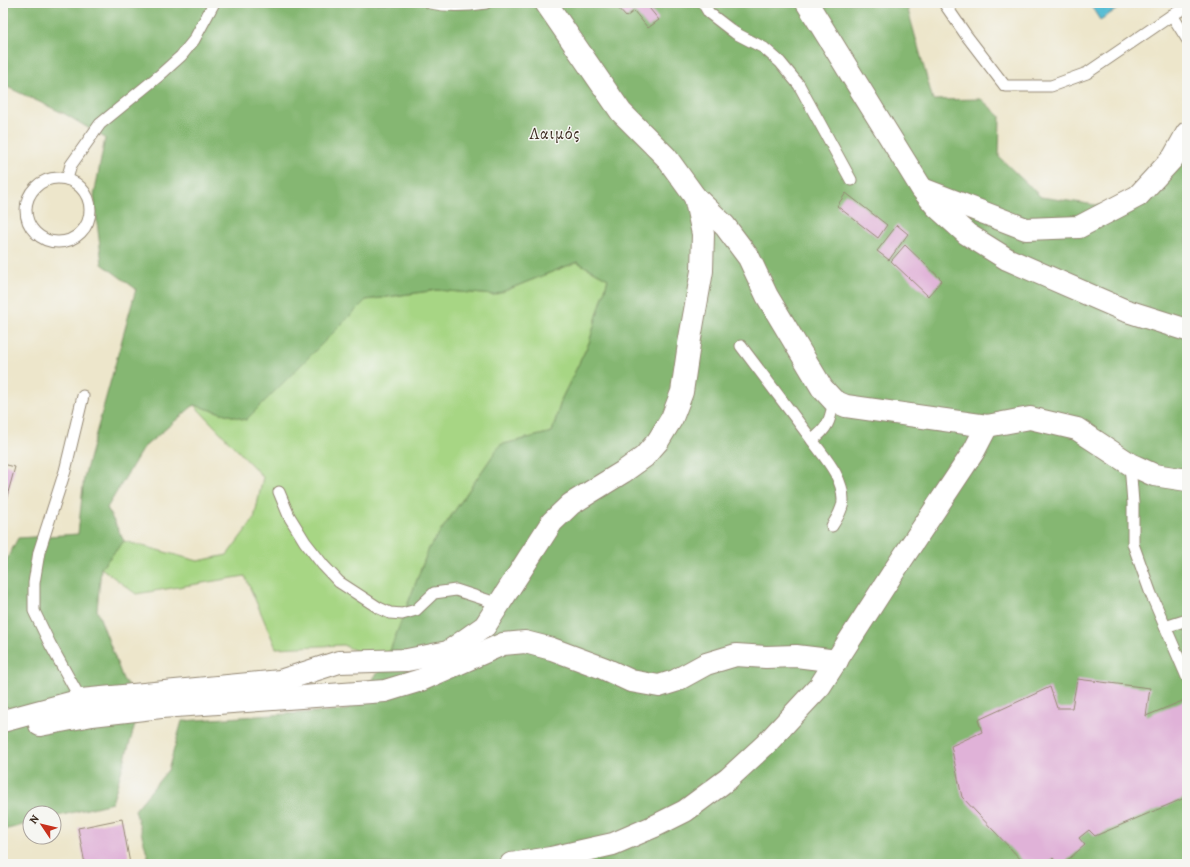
<svg xmlns="http://www.w3.org/2000/svg" width="1190" height="867" font-family="Alegreya,serif">
	<rect width="100%" height="100%" fill="#f6f6f2"/>
	<filter id="ink" filterUnits="userSpaceOnUse"><feTurbulence type="fractalNoise" baseFrequency=".025" numOctaves="2"/><feDisplacementMap in="SourceGraphic" scale="8" xChannelSelector="R" yChannelSelector="G"/><feConvolveMatrix kernelMatrix="1 2 1 2 8 2 1 2 1" color-interpolation-filters="sRGB"/></filter>
	<filter id="wash" filterUnits="userSpaceOnUse"><feTurbulence type="fractalNoise" baseFrequency=".012" numOctaves="4" result="noise"/><feDisplacementMap in="SourceGraphic" scale="16" xChannelSelector="R" yChannelSelector="G"/><feGaussianBlur stdDeviation="0.9" result="paint"/><feColorMatrix in="noise" values="0 0 0 0 0 0 0 0 0 0 0 0 0 0 0 0 0 1.4 0 .05"/><feComposite in="paint" operator="in"/></filter>
	<g filter="url(#wash)">
		<rect width="100%" height="100%" fill="#ede6cb"/>
		<path fill="#a7d684" stroke="#718051" d="M577,262L608,279L589,343L562,398L552,432L500,445L429,548L385,664L343,645L276,648L245,576L136,594L101,568L124,541L198,561L227,555L254,519L263,477L194,405L246,420L366,300L437,290L494,295Z"/>
		<path fill="#85b772" stroke="#607048" d="M3,3H906L933,100L981,99L1000,116L999,157L1041,197L1130,210L1187,143V864H150L135,810L168,770L182,721L347,710L385,664L429,548L500,445L552,432L562,398L589,343L608,279L577,262L494,295L437,290L366,300L246,420L194,405L143,448L107,508L124,541L101,568L97,610L123,679L142,701L112,803L54,817V813H30V823L4,830L3,828V567L18,538L78,534L84,477L136,289L102,264L94,196L105,138L65,114L3,85Z"/>
		<path fill="#57bdd4" stroke="#497479" d="M1089,3H1127L1100,20Z"/>
		<g id="blocks">
			<g fill="#e0b2d8">
				<path d="M622,3H645L659,20L648,28L634,11L626,17L617,7Z"/>
				<path d="M846,193L887,225L878,238L837,206Z"/>
				<path d="M897,225L908,234L889,260L877,251Z"/>
				<path d="M905,245L942,280L928,296L891,261Z"/>
				<path d="M3,464L15,467L3,511Z"/>
				<path d="M1077,679L1150,688L1146,716L1187,699V797L1095,836L1089,830L1079,838L1085,845L1063,864H1058L1053,858L1047,864H1025L962,797L951,746L982,732L978,720L1050,687L1057,708H1072Z"/>
				<path d="M122,819L130,864H85L78,828Z"/>
			</g>
		</g>
	</g>
	<g filter="url(#ink)">
		<use href="#blocks" fill-opacity="0" stroke="#948874" stroke-width="1"/>
		<g fill="none" stroke-linecap="round" stroke-linejoin="round">
			<defs>
				<g id="service">
					<path d="M430,3C449,7 467,6 486,3"/>
					<path d="M703,3L709,13L735,33L764,48L780,62L799,85L851,180"/>
					<path d="M944,3L966,35L1005,86H1051L1087,73L1172,15"/>
					<path d="M1187,7L1172,15L1187,39"/>
					<circle cx="58" cy="210" r="32"/>
					<path d="M67,179L71,165L100,124L160,75L181,56L194,40L214,3"/>
					<path d="M741,346L812,440C829,428 830,419 834,401"/>
					<path d="M812,440C825,458 843,477 843,500C843,509 837,518 832,526"/>
					<path d="M1130,464L1133,503V544L1151,594L1187,677"/>
					<path d="M279,492L289,516L305,542L323,565L339,582L379,608L390,613L402,614L416,610L434,593L456,590L499,604"/>
					<path d="M1165,627L1187,620"/>
					<path d="M81,700L50,644L34,611V583L39,552L65,471L83,396"/>
				</g>
				<g id="minor">
					<path d="M546,3L621,112L666,157L695,197L725,226L749,258L767,296L822,388L834,401L846,406L987,426L1030,418L1077,429L1130,464L1154,475L1187,480"/>
					<path d="M807,3L922,189L937,207L967,234L1007,259L1124,310L1187,330"/>
					<path d="M925,190L1026,229L1079,227L1138,196L1173,158L1187,133"/>
					<path d="M3,721L81,700L280,681L339,662L407,660L448,652L485,626L552,522L571,504L623,472L644,457L658,441L672,418L682,392L689,344L702,271L703,234L695,197"/>
					<path d="M40,725L92,715L161,707L385,691L421,680L503,644L525,642L552,649L603,668L631,681L659,686L675,681L706,664L736,655L766,657L796,656L837,661"/>
					<path d="M511,864L551,858L613,844L655,826L685,811L728,779L766,744L820,686L896,568L974,451L987,426"/>
				</g>
			</defs>
			<use href="#service" stroke="#948874" stroke-width="13"/>
			<use href="#minor" stroke="#948874" stroke-width="24"/>
			<use href="#service" stroke="#fff" stroke-width="11"/>
			<use href="#minor" stroke="#fff" stroke-width="22"/>
		</g>
	</g>
	<g text-anchor="middle" stroke-width="3" stroke-linejoin="round" paint-order="stroke">
		<g font-size="16" letter-spacing="1" fill="#3b2a1e" stroke="#f6f6f2">
			<text x="555" y="139">Λαιμός</text>
		</g>
	</g>
	<rect width="1190" height="867" fill="none" stroke="#f6f6f2" stroke-width="16"/>
	<g transform="translate(42 825) rotate(305)"><circle r="19" fill="#f6f6f2" stroke="#aba49d"/>
	<path d="M0-3L7 15L0 10L-7 15Z" fill="#c8321e"/>
	<text y="-6" font-size="11" font-weight="bold" text-anchor="middle" fill="#3b2a1e">N</text>
	</g>
</svg>
